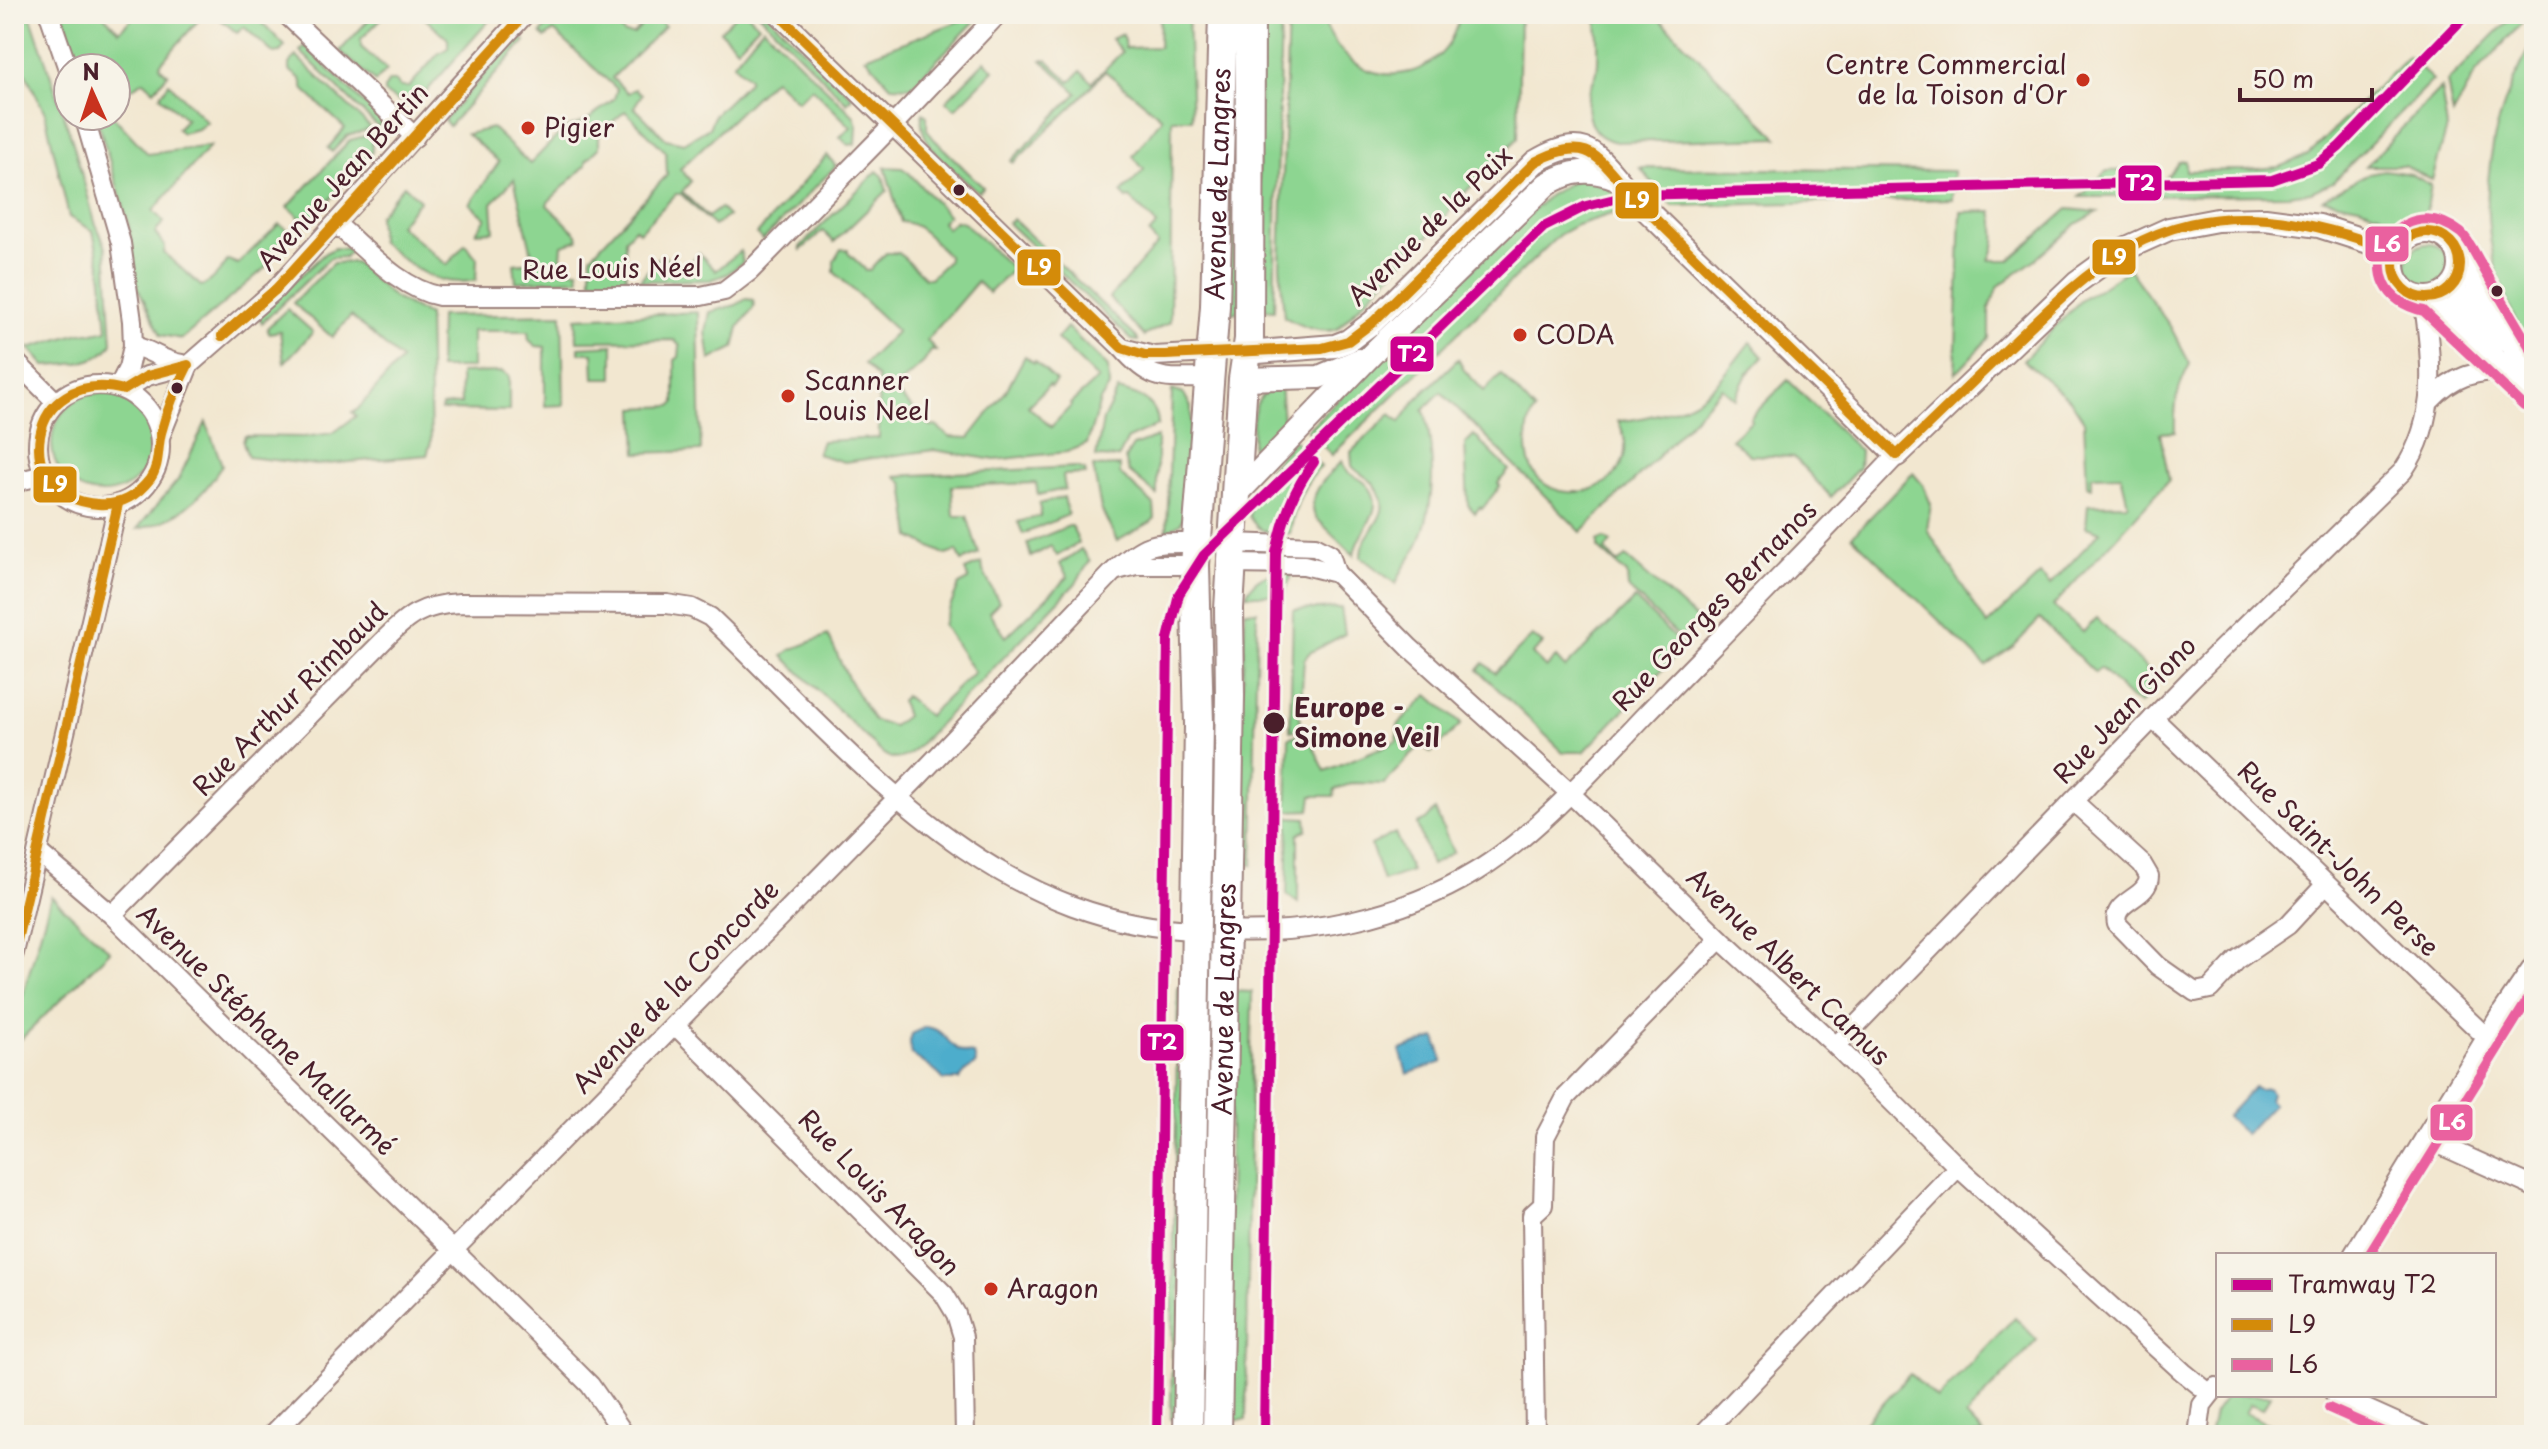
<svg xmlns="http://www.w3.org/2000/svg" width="2548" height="1449" font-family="'Playpen Sans',sans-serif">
	<rect width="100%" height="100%" fill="#f7f3e8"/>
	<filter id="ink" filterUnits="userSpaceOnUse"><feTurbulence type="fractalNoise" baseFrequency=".0125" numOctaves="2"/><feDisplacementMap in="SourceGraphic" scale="16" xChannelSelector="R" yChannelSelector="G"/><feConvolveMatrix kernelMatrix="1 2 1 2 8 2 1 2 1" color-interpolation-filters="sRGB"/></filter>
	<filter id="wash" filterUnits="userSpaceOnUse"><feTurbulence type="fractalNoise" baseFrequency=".006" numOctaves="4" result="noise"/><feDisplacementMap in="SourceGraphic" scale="32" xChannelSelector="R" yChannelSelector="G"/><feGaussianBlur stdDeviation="1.8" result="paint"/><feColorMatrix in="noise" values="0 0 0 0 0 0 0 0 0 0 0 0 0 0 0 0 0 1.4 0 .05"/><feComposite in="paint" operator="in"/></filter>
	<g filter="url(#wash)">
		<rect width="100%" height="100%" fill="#f2e7d0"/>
		<g fill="#8dd591" stroke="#6c7a5e" stroke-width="2">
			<path d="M14,14H30L73,143L95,222L106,247L112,343C101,364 67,365 45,366L29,348L80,333H93L107,330L101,269L93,231L69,217L45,113L26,74L14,78Z"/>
			<path d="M63,14H102L119,31L137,14H204L160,64L161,68L168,74L154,90L144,81L116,98V68H81Z"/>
			<path d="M214,14H254L285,46L280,52L273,53L244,27L237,33Z"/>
			<path d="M374,14H386L361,39V47L387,70L375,82L340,51Z"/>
			<path d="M420,14H495L418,101L400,102L384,93V89L389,81H395L401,87H409L438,54L448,48V39Z"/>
			<path d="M557,14H614L616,25L625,34H634L642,25L644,14H651L665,26L612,78L628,93L635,89L642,94L634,107L666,139L684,143L709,128L715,114L748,82L749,78L733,64L763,27L854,116L857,126L856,144L848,145L840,137L851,127L812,88L797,101L774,79L680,169L691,181L682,192L708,217L720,208L728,216L714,226L681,194H676L639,232L635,228L625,239L626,280H591V256L667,175L666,152L625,111L599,134V148L586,161V165L548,202L547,205L577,234L578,240L562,245L560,270H578L579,279L516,282L514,264L534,262L514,179L492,203L494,231L476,232L486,218L470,204L499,162L467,134L492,128L530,164L564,129L586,121L614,99L617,89L554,31L545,38L541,33Z"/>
			<path d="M736,14H748L759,25L737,48L720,31Z"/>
			<path d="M759,14H767L852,97L847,103Z"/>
			<path d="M978,14V18L911,87L891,86L865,57Z"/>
			<path d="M1160,14H1188L1192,119H1172L1170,322L1144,336L1109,298C1127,280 1140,262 1158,244L1149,234L1157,225L1130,198L1127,199L1121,193L1144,170L1133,156L1162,118L1105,71L1074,105L1013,163L1011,161L1077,93L1042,60H1047L1070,82L1081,71L1092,82L1122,52L1111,39L1123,34L1125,48L1159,47Z"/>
			<path d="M1232,14H1241L1239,312L1228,313Z"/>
			<path d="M1260,14H1281L1274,310L1257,309Z"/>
			<path d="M1288,14H1321C1335,54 1365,83 1410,72C1422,69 1438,59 1446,48C1453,38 1457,26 1461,14H1520L1518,138L1455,203L1441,223L1337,329C1318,335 1301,325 1284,317L1280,266Z"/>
			<path d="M1597,14H1655L1778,138L1616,142C1589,136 1583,113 1590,88C1592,83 1596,77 1597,71C1600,53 1597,32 1597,14Z"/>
			<path d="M2514,15L2522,23L2475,74L2453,115L2447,82Z"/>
			<path d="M519,35L525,41L449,126L444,120Z"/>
			<path d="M2534,42V353C2470,255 2474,141 2534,42Z"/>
			<path d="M305,46L383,122L378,127L300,51Z"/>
			<path d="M296,56L369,126L370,129L347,136L332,152L328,148L345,128L304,90L301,79L289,70V64Z"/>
			<path d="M2408,57L2433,80L2333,182L2311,192L2288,195L2151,196L2179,162L2186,161V171L2246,170L2279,167L2308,155Z"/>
			<path d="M985,61L994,70L955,109L946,101Z"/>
			<path d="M169,83L207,122L198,129L182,133L177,129L186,119L160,96Z"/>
			<path d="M2441,88L2447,128L2432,180L2405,166H2366Z"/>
			<path d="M923,113L927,116V129L933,138L983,187L978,192C958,173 913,142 923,113Z"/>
			<path d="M96,116H113L148,154L210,146L153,211L164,222L155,233L165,246L164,253L201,286C212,283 222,269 228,260L238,264L279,224L291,232L290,237L265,268L182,339L161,335L138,288L128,222Z"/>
			<path d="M372,134V152L308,225L288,207L350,140Z"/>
			<path d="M827,155L836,166L763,240L757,234Z"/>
			<path d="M885,167L902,168L909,173L948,215L942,222L947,228L955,221L963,222L1013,269L989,293L977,282L927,340L936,351H931L924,362L895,388V391L931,427L936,426L950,437L969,438L1006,391L1025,356L1034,363L1035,361L1056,381L1051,387L1049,385L1028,406L1051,427L1071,406L1070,404L1098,379L1057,339L1067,327L1108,367L1109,387L1100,401L1087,444L1067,452L995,460L934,450L844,462L817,454L822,441L879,438L878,378L864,364L897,331L834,272V261L841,249L848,250V253L866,270H870L886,253H899L925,278H930L948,261V256C935,243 920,222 901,222Z"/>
			<path d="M1640,168L1953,171L1952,199L1673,206Z"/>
			<path d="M2141,170L2122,197H2080L2107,171Z"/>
			<path d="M2384,170L2411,174L2431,185L2426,214L2403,222L2359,206L2323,199L2369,173Z"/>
			<path d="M877,171L883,176L887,191L834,242L823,231L801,250L800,247Z"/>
			<path d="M1578,178L1607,187L1630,208L1577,225L1559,235L1332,455L1307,430L1548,196Z"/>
			<path d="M404,185L420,200L399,225L447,265L465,244L477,258L476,280C435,289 409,265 380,241L378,216Z"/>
			<path d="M2068,209L2098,212L2076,224L2037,258L1999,286L1989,308V338L1955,374L1961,212L1992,211C1996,230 1998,242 1989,260H2010Z"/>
			<path d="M1013,219L1138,339V341L1132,340L1008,223Z"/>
			<circle cx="2428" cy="265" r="21"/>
			<path d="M335,248L352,249L345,257L330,258L262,323L258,315L325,253Z"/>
			<path d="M740,251L743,262L727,274L711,280L639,281L662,254L681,272L699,253L716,271Z"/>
			<path d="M355,262L394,298L428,315L431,442L427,455L316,465L248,457L243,442L245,436L304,437L333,433L356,416L352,412L357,410L401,360L351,316L332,337L293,303L333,263Z"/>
			<path d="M2129,269L2170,326L2190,364C2177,387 2174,406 2175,432L2160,433L2169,480L2053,606L2083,632L2097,618L2146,668L2156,689L2140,704L2131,699L2100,668L2095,673L2040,619L2014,646L1986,666L1852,536L1913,473L1923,485L1931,504L1927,529L1987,625L2040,575L2050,585L2100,532L2086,527L2088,505L2128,504L2121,475L2092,476V487L2087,485L2084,421L2071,401L2023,360L2080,301Z"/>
			<path d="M746,299L753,300L754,307L739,327L734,348L710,360L706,332L710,312L736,305Z"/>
			<path d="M287,309L313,332L284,363L280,331L269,333L267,328Z"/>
			<path d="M698,312L701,451L637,453L635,408L672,406L675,403V360L679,357L680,346L674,340L577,341L576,318Z"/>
			<path d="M562,314L564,405L545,406V347L536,346L529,340L528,331H472V368H439L440,316Z"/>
			<path d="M1750,342L1763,357L1747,374L1735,399L1722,388L1644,471L1581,532L1441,392L1423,410L1426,416C1434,459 1436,499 1420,540C1414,555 1400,570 1396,584L1361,557C1360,529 1397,519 1376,487C1370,477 1359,475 1352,466L1351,452L1391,414L1400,422L1416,400L1458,359L1464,370L1484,391L1501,374L1535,411C1527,421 1527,436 1527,447C1529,524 1656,494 1618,421C1630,421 1642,418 1654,415C1708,403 1718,383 1750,342Z"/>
			<path d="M613,345V378H594L593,353H579V347Z"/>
			<path d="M502,372L509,376V411L441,410L442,406L461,404L460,373Z"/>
			<path d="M1788,380L1860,451L1859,468L1831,497L1794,457L1750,455L1731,439L1751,421L1750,418Z"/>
			<path d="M1280,384L1284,433L1255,461L1252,458C1253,426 1246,397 1280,384Z"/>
			<path d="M1118,390C1138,395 1158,401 1158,425L1128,439L1118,458L1096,457L1103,420Z"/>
			<path d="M1172,390L1184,394L1191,407V421L1186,513L1181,523L1167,531Z"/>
			<circle cx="102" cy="443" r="50"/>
			<path d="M206,422L222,465C203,498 175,522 137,529L178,480Z"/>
			<path d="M1474,435L1509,470L1498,483L1500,486L1482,509L1480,507L1475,513L1468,505L1465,444Z"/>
			<path d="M1157,437V495L1129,472L1125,459L1133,446Z"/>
			<path d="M1294,440L1321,467C1302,483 1294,510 1290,533C1270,534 1259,534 1249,516L1254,487Z"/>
			<path d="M1342,461C1348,479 1358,474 1368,486C1389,511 1356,531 1354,555L1315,517C1306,494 1328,475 1342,461Z"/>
			<path d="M1120,466V474L1154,505L1155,518L1151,522L1117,541L1101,509L1093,467Z"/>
			<path d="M1076,467L1085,470L1086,474L1063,475L1065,489L1038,495L1036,483L952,486L954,516H967L979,554L962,561L957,551L946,555L911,537L904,484L896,476Z"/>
			<path d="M1064,497L1068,515L1023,534L1018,522L1041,516L1039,504Z"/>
			<path d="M1069,526H1072L1079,543L1057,556L1051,546L1031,557L1027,543Z"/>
			<path d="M1605,538L1611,542L1605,550L1617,563L1626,557L1699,621L1681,639L1628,588L1627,574L1598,548V541Z"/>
			<path d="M1081,549L1090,561L1075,584L911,753C898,761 892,761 880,751L783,656L790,650L828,635L849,680L874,721L893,726L906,716L901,701L905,696L928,716L974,672L943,625L959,585L969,580L965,570L982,563L983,571L999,602L989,612L1006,637L1068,577L1060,564Z"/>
			<path d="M1292,574L1284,595H1246C1255,574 1270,573 1292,574Z"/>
			<path d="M1635,599L1684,647L1584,752H1563L1478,670L1484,663L1495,673L1532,636L1543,644L1532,654L1546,668L1556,658L1565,668Z"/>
			<path d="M1341,608L1345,634L1309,653L1304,660L1299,730L1290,731L1293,610Z"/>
			<path d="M1245,611H1257L1253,865H1236Z"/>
			<path d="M1216,612L1215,889H1205L1206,613Z"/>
			<path d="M1428,695L1461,724L1431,753L1421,744L1384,784L1354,783L1335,789L1334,796H1312L1310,810L1287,811L1289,737L1307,733L1325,771L1397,741L1398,725Z"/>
			<path d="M1435,810L1453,852L1431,865L1417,824L1426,820Z"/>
			<path d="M1289,817L1306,818L1307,829L1298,835V903L1287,895Z"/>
			<path d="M1395,833L1411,871L1383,881L1371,845Z"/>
			<path d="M51,896L110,951L14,1046V1026Z"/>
			<path d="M1178,987H1185L1178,1418H1171Z"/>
			<path d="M1232,991L1252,992L1246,1420H1226Z"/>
			<path d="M2015,1317L2037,1340L1966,1416L1984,1435H1853L1910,1374L1937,1399Z"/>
			<path d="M2227,1395H2270L2263,1409L2250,1404L2245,1413L2273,1426L2269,1435H2209L2214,1413Z"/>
		</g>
		<g fill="#4eadcc" stroke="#4c667c" stroke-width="2">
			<path d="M925,1027C948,1028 947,1053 974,1054L976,1064L966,1071L959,1080H944C934,1068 923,1063 911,1054L910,1041L912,1034Z"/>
			<path d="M1436,1038L1443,1062L1407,1074L1400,1050Z"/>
			<path d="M2254,1087L2258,1089L2268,1088L2271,1093L2269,1100L2273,1104L2245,1134L2226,1117Z"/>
		</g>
	</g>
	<g filter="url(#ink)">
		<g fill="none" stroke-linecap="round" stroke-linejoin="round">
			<defs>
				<g id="minor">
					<path d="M49,14L68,69"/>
					<path d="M286,14L415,137"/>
					<path d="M778,14L1122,348C1153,384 1165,378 1210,378"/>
					<path d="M84,116L121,243L132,321L133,346L128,368L118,388"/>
					<path d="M336,224C366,249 399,288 439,296H701L724,291L750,271L893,125L998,14"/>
					<path d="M133,346C151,349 162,362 182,364"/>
					<path d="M1122,348L1154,356L1212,353"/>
					<path d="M14,360L56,402"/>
					<circle cx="99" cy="446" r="61"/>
					<path d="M124,390L147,376L189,365L275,290L525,14"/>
					<path d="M2431,400C2455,375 2472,373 2505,369"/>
					<path d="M160,437L189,365"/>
					<path d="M14,485L23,480L45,475"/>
					<path d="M1233,543L1315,546L1330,554L1336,573L1410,648L1570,793L1720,939L1836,1046L1958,1167L2183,1372L2209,1393"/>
					<path d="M1232,564L1304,565L1336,573"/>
					<path d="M1117,570L1136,565H1195"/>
					<path d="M2153,718L2487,1038"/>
					<path d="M2073,801L2142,864L2149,876C2149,899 2111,900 2117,924L2158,966L2195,992L2210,989L2237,960L2288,925L2326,884"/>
					<path d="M38,852L112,915L565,1360L590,1385L625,1435"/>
					<path d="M112,915L381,643C407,616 421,605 460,603L667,604L692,608L710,617C851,751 986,924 1197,930"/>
					<path d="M1225,931C1311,935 1401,917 1475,872C1537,835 1598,764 1648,712C1731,627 1815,542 1897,455"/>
					<path d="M14,953L118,504"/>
					<path d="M675,1025L944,1294L956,1314L963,1337L965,1435"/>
					<path d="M1836,1046L2191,679L2403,471C2439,418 2432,358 2423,298"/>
					<path d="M2425,1138L2534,1187"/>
					<path d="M2353,1255L2500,1015L2534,965"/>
					<path d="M2335,1395L2424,1435"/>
					<path d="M14,1434L15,1435"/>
					<path d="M272,1435L918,777L1114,571C1147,540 1153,543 1197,543"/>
					<path d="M1535,1435L1532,1215L1543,1205L1545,1137L1566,1097L1720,939"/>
					<path d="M1702,1435L1958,1167"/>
					<path d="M2198,1435L2202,1405L2216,1387"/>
				</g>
				<g id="tertiary">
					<circle cx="2427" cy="265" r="33"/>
					<path d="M2459,255L2534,382"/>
					<path d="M2452,287L2494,344"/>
					<path d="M2431,298L2534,396"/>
					<path d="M1245,353L1335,346L1348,341L1373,322L1535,162C1589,129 1598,159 1631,195L1897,455L2077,282L2120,251L2169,229L2217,220L2265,219L2319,226L2397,251"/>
					<path d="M1243,379L1319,377L1359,360"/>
					<path d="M1237,494L1374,352L1547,184C1571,170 1590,168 1616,178"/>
				</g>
				<g id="primary">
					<path id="s1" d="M1188,1435L1199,724L1195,565L1215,306L1223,14"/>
					<path id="s2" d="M1217,1435L1230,696L1229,609L1243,379L1249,339L1250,14"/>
				</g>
			</defs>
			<use href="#minor" stroke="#9e837e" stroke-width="22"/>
			<use href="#tertiary" stroke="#9e837e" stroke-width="26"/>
			<use href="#primary" stroke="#9e837e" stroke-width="32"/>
			<use href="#minor" stroke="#fff" stroke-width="18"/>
			<use href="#tertiary" stroke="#fff" stroke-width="22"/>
			<use href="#primary" stroke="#fff" stroke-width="28"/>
			<defs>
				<g id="bus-1">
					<path d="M525,14L371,187L275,290Z"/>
					<path d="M778,14L1122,348L1145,355H1165L1322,348L1348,341L1373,322L1535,162C1589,134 1597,156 1631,195L1897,455"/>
					<circle cx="2427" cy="265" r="33"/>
					<path d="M222,336L275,290"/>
					<path d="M222,336L275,290"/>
					<path d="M188,365C177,386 167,410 161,433C157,449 160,465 150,479C136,497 120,506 98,504C7,498 26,365 124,390L147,376Z"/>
					<path d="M1897,455C1935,418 1973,382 2011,345C2089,270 2150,209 2268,219C2313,223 2354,237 2397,251"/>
					<path d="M14,953L118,504"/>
				</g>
				<g id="bus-2">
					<path d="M2524,406L2424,311C2339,292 2395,181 2461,233C2469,240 2475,254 2481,264C2498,294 2516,324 2534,354"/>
					<path d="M2369,1255L2534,990"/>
					<path d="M2329,1408L2390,1435"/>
				</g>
			</defs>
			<use href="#bus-1" stroke="#f7f3e8" stroke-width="16"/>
			<use href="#bus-2" stroke="#f7f3e8" stroke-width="16"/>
			<use href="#bus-1" stroke="#d48b09" stroke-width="10"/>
			<use href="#bus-2" stroke="#ea619f" stroke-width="10"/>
			<defs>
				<g id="tram-1">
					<path d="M1157,1435L1168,639L1179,594L1204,555L1544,227L1586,206L1631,195L2272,180L2318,164L2339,147L2467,14"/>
					<path d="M1264,1435L1276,553C1283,519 1293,490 1314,462"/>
				</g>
			</defs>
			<use href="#tram-1" stroke="#f7f3e8" stroke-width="16"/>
			<use href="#tram-1" stroke="#cc008e" stroke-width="10"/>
		</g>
	</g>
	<g fill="#c8321e" stroke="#f7f3e8" stroke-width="3">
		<circle cx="2083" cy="80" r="8"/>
		<circle cx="528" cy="128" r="8"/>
		<circle cx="1520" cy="335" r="8"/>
		<circle cx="788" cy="396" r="8"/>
		<circle cx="991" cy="1289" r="8"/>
	</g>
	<g fill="#4a1f2b" stroke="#f7f3e8" stroke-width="3">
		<circle cx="959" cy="190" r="7"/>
		<circle cx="2497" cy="291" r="7"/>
		<circle cx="177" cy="388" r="7"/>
		<circle cx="1274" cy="723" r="12"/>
	</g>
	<g text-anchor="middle" stroke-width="6" stroke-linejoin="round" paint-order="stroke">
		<g font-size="26" fill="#4a1f2b" stroke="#f7f3e8" text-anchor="start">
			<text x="2067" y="74" text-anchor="end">Centre Commercial<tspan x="2067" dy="30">de la Toison d'Or</tspan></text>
			<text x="544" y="137">Pigier</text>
			<text x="1536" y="344">CODA</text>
			<text x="804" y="390">Scanner<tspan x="804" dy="30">Louis Neel</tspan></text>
			<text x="1007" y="1298">Aragon</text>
		</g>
		<g font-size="26" fill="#4a1f2b" stroke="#f7f3e8">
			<text transform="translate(343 177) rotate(-48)" y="9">Avenue Jean Bertin</text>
			<text dy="9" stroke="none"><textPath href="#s1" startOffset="1252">Avenue de Langres</textPath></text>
			<text transform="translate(1430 226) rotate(-44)" y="9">Avenue de la Paix</text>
			<text transform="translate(612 269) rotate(-1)" y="9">Rue Louis Néel</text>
			<text transform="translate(1715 606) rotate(-46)" y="9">Rue Georges Bernanos</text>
			<text transform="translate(290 699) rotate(-45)" y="9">Rue Arthur Rimbaud</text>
			<text transform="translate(2125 710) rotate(-46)" y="9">Rue Jean Giono</text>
			<text transform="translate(2338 859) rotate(44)" y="9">Rue Saint-John Perse</text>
			<text transform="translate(1788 967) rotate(44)" y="9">Avenue Albert Camus</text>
			<text transform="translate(676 987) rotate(-46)" y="9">Avenue de la Concorde</text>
			<text dy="9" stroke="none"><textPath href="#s2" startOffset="436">Avenue de Langres</textPath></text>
			<text transform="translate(266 1030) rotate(44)" y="9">Avenue Stéphane Mallarmé</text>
			<text transform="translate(879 1193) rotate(46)" y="9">Rue Louis Aragon</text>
		</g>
		<g font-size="26" font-weight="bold" fill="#4a1f2b" stroke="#f7f3e8" text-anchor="start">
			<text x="1294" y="717">Europe -<tspan x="1294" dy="30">Simone Veil</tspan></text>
		</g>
	</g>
	<g stroke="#f7f3e8" stroke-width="3">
		<rect x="2117" y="164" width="46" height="38" rx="8" fill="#cc008e"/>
		<rect x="1614" y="181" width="46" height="39" rx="8" fill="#d48b09"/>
		<rect x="2364" y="225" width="46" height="38" rx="8" fill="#ea619f"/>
		<rect x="2091" y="238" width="46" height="38" rx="8" fill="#d48b09"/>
		<rect x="1016" y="248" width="46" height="39" rx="8" fill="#d48b09"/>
		<rect x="1389" y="335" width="46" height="38" rx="8" fill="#cc008e"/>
		<rect x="32" y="465" width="46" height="39" rx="8" fill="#d48b09"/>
		<rect x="1139" y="1023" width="46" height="39" rx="8" fill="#cc008e"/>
		<rect x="2429" y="1103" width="45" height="39" rx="8" fill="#ea619f"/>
	</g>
	<g font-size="22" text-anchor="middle" font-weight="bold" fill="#fff">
		<text x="2140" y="191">T2</text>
		<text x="1637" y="208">L9</text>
		<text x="2387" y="252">L6</text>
		<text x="2114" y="265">L9</text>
		<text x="1039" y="275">L9</text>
		<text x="1412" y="362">T2</text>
		<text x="55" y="492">L9</text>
		<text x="1162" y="1050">T2</text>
		<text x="2452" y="1130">L6</text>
	</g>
	<rect width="2548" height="1449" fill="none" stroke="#f7f3e8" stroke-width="48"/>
	<rect x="2216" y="1253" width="280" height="144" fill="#f7f3e8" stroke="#b29e9c" stroke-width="2"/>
	<rect x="2232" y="1279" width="40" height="12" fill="#cc008e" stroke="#b29e9c" stroke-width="2"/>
	<text x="2288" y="1293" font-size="24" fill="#4a1f2b">Tramway T2</text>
	<rect x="2232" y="1319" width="40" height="12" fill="#d48b09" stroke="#b29e9c" stroke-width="2"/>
	<text x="2288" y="1333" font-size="24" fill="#4a1f2b">L9</text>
	<rect x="2232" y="1359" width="40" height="12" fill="#ea619f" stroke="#b29e9c" stroke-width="2"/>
	<text x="2288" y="1373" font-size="24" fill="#4a1f2b">L6</text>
	<g transform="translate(92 92) rotate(357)"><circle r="38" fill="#f7f3e8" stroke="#b29e9c" stroke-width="2"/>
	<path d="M0-6L14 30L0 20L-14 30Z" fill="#c8321e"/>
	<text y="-12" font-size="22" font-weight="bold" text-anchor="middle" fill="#4a1f2b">N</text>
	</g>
	<path d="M2240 88v12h132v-12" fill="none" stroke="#4a1f2b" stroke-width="4"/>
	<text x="2252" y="88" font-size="24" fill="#4a1f2b" stroke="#f7f3e8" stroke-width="6" paint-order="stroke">50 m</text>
</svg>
